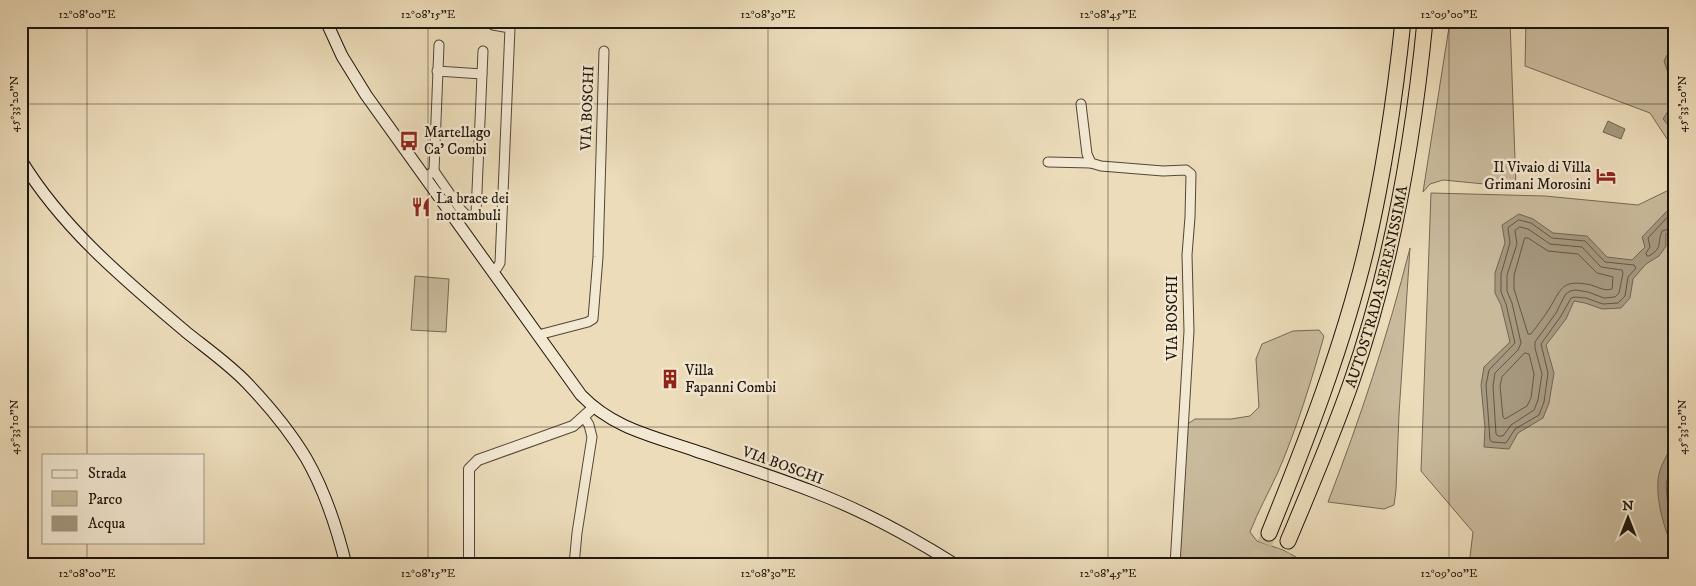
<svg xmlns="http://www.w3.org/2000/svg" width="1696" height="586" font-family="'IM FELL DW Pica',serif">
	<rect width="100%" height="100%" fill="#ecdcba"/>
	<filter id="stains"><feTurbulence type="fractalNoise" baseFrequency=".004" numOctaves="4"/><feColorMatrix values="0 0 0 0 .2 0 0 0 0 .09 0 0 0 0 .02 0 0 0 .5 -.17"/></filter>
	<radialGradient id="worn" r=".72"><stop offset=".6" stop-color="#630" stop-opacity="0"/><stop offset="1" stop-color="#630" stop-opacity=".3"/></radialGradient>
	<g fill="#c9ba9c" stroke="#746854">
		<path d="M1450,21H1510L1516,187L1443,180L1430,184L1423,192Z"/>
		<path d="M1526,21H1675V151L1650,113L1525,66Z"/>
		<path d="M1675,177V565H1469L1473,532L1421,471L1431,193L1545,196L1638,205L1673,188Z"/>
		<path d="M1410,248L1399,414L1396,490L1394,505L1384,509L1328,502C1360,419 1388,335 1410,248Z"/>
		<path d="M415,276L449,279L446,332L411,330Z"/>
		<path d="M1319,330L1324,336C1311,382 1297,428 1278,472C1269,492 1258,511 1250,532L1257,541L1283,550L1296,557L1297,565H1179L1186,425L1195,419H1231L1250,416L1259,407L1256,359L1262,344L1293,331Z"/>
	</g>
	<g fill="#a6987f" stroke="#706451">
		<path d="M1667,55L1672,60L1675,59V133L1663,119L1674,102L1673,87L1664,61Z"/>
		<path d="M1608,121L1625,129L1621,139L1603,132Z"/>
		<path d="M1675,195V232L1666,234V246L1659,256L1646,264L1633,279L1630,298L1621,308L1602,309L1585,303L1574,301L1566,319L1546,345L1554,373L1549,403L1543,418L1518,433L1509,449L1484,447L1485,428L1481,385L1484,367L1510,342L1501,305L1495,293V273L1505,243L1502,225L1519,214L1533,219L1553,233L1587,236L1607,257L1632,260L1645,247L1642,237L1669,209Z"/>
		<path d="M1675,438V462L1671,465L1666,484L1668,509L1675,530V565H1671C1674,544 1669,542 1664,524C1660,511 1657,495 1658,481C1658,467 1670,452 1675,438Z"/>
	</g>
	<g fill="none" stroke-linecap="round" stroke-linejoin="round">
		<g stroke="#625646" stroke-width="1">
			<path d="M1675,209L1648,238L1650,247L1646,253L1647,256H1649C1663,248 1657,243 1662,231L1675,227"/>
			<path d="M1519,220L1531,223L1552,238L1585,241L1605,262L1634,265L1636,268L1628,277L1625,296L1618,303L1603,304L1586,298L1575,297L1571,298L1561,316L1541,344L1548,373L1544,402L1539,415L1515,429L1506,443L1492,442L1490,440L1486,385L1489,370L1515,343L1506,304L1501,292V274L1510,243L1508,228Z"/>
			<path d="M1520,227L1528,229L1550,244L1582,247L1601,267L1622,270L1623,273L1619,293L1615,297L1604,298L1588,292L1576,290L1570,291L1565,295L1556,313L1535,342V348L1542,374L1538,400L1534,410L1511,425L1503,436H1498L1496,434L1493,386L1495,373L1518,350L1521,343L1512,303L1507,291V275L1517,244L1515,231Z"/>
			<path d="M1525,238H1528L1548,251L1578,254L1597,273L1613,277L1612,289C1603,292 1596,285 1586,284C1561,280 1561,290 1549,309C1544,317 1537,326 1531,334H1528L1514,289V276Z"/>
			<path d="M1525,353L1529,354L1534,374L1531,398L1527,406L1505,419L1503,417L1500,386L1502,377Z"/>
		</g>
		<g stroke="#cdbea0" stroke-width="15" stroke-dasharray="15 8" stroke-linecap="butt">
			<path d="M1256,565L1269,533"/>
			<path d="M1278,565L1288,541"/>
		</g>
		<defs>
			<g id="minor">
				<path d="M493,25L510,28L500,263L497,268L493,271"/>
				<path d="M437,71L482,74"/>
				<path d="M1081,104L1087,154L1091,163"/>
				<path d="M1048,162L1091,163L1101,166L1163,171L1186,170L1191,174L1190,217L1187,255L1189,331L1175,565"/>
				<path d="M434,171L439,45"/>
				<path d="M426,177L434,171L461,210L467,216H473L476,214L483,51"/>
				<path d="M539,337L542,334L588,322L593,319L598,257L604,51"/>
				<path d="M574,565L577,533L592,437L589,425L584,417"/>
			</g>
			<path id="tertiary" d="M469,565V469L478,460L573,426L593,408"/>
			<g id="secondary">
				<path d="M326,21L342,56L366,95L581,395C614,429 653,436 696,451C735,464 775,477 814,492C864,511 910,536 956,565"/>
				<path d="M21,160C63,229 125,280 186,332C206,348 230,365 247,383C268,405 291,433 306,458C325,491 337,528 346,565"/>
			</g>
			<g id="motorway">
				<path d="M1269,533C1307,439 1344,344 1367,246C1384,172 1395,97 1403,21"/>
				<path id="s1" d="M1288,541C1310,489 1332,437 1351,383C1392,267 1413,144 1425,21"/>
			</g>
		</defs>
		<use href="#minor" stroke="#524738" stroke-width="11"/>
		<use href="#tertiary" stroke="#524738" stroke-width="12"/>
		<use href="#secondary" stroke="#1e150c" stroke-width="13"/>
		<use href="#motorway" stroke="#1e150c" stroke-width="17"/>
		<use href="#minor" stroke="#f3e8d2" stroke-width="9"/>
		<use href="#tertiary" stroke="#f3e8d2" stroke-width="10"/>
		<use href="#secondary" stroke="#f3e8d2" stroke-width="11"/>
		<use href="#motorway" stroke="#ecdcba" stroke-width="15"/>
	</g>
	<path fill="none" stroke="#1e150c" stroke-width="1" stroke-opacity="0.45" d="M87,21V455M428,21V565M768,21V565M1108,21V565M1449,21V565M21,104H1675M21,427H1675M87,542V565"/>
	<defs>
		<symbol id="bus-bare" viewBox="-9 -9 18 18"><path d="M-5-6H5V4H4V6H2V4H-2V6H-4V4H-5ZM-3.5-4V0h7V-4ZM-3.5 1.2v1.5H-2V1.2ZM2 1.2v1.5H3.5V1.2Z" fill="#8f2418" stroke="#f3e8d2" stroke-width="2.5" paint-order="stroke"/></symbol>
		<symbol id="hotel-bare" viewBox="-9 -9 18 18"><path d="M-6-4.5h1.5V1H6V5H4.5V3h-9V5H-6ZM-4 0a1.8 1.8 0 1 1 3.6 0ZM.5 0V-2.5h3Q6-2.5 6 0Z" fill="#8f2418" stroke="#f3e8d2" stroke-width="2.5" paint-order="stroke"/></symbol>
		<symbol id="restaurant-bare" viewBox="-9 -9 18 18"><path d="M-5-6h1v4h1v-4h1v4h1v-4h1v5L-1.5 .5V6h-2V.5L-5-1ZM5-6V6H3V1.5H1.5Q1.5-4 5-6Z" fill="#8f2418" stroke="#f3e8d2" stroke-width="2.5" paint-order="stroke"/></symbol>
		<symbol id="building-bare" viewBox="-9 -9 18 18"><path d="M-4-6H4V6H1V3H-1V6H-4ZM-2.5-4.3h1.7v1.8h-1.7ZM.8-4.3h1.7v1.8H.8ZM-2.5-1h1.7V.8h-1.7ZM.8-1h1.7V.8H.8Z" fill="#8f2418" stroke="#f3e8d2" stroke-width="2.5" paint-order="stroke"/></symbol>
	</defs>
	<g fill-rule="evenodd">
		<use href="#bus-bare" x="395" y="127" width="28" height="28"/>
		<use href="#hotel-bare" x="1592" y="162" width="28" height="28"/>
		<use href="#restaurant-bare" x="407" y="193" width="28" height="28"/>
		<use href="#building-bare" x="656" y="365" width="28" height="28"/>
	</g>
	<g text-anchor="middle" stroke-width="5" stroke-linejoin="round" paint-order="stroke">
		<g font-size="15" fill="#1e150c" stroke="#f3e8d2">
			<text transform="translate(587 108) rotate(-88)" y="5">VIA BOSCHI</text>
			<text dy="5" stroke="none"><textPath href="#s1" startOffset="270">AUTOSTRADA SERENISSIMA</textPath></text>
			<text transform="translate(1172 318) rotate(-90)" y="5">VIA BOSCHI</text>
			<text transform="translate(783 465) rotate(20)" y="5">VIA BOSCHI</text>
		</g>
		<g font-size="15" fill="#1e150c" stroke="#f3e8d2" text-anchor="start">
			<text x="424" y="137">Martellago<tspan x="424" dy="17">Ca' Combi</tspan></text>
			<text x="1591" y="172" text-anchor="end">Il Vivaio di Villa<tspan x="1591" dy="17">Grimani Morosini</tspan></text>
			<text x="436" y="203">La brace dei<tspan x="436" dy="17">nottambuli</tspan></text>
			<text x="685" y="375">Villa<tspan x="685" dy="17">Fapanni Combi</tspan></text>
		</g>
	</g>
	<rect width="1696" height="586" fill="none" stroke="#ecdcba" stroke-width="55"/>
	<rect x="42" y="454" width="162" height="90" fill="#f3e8d2" stroke="#9e9483"/>
	<rect x="52" y="470" width="25" height="8" fill="#f3e8d2" stroke="#9e9483"/>
	<text x="88" y="478" font-size="15" fill="#1e150c">Strada</text>
	<rect x="52" y="491" width="25" height="15" fill="#c9ba9c" stroke="#9e9483"/>
	<text x="88" y="504" font-size="15" fill="#1e150c">Parco</text>
	<rect x="52" y="516" width="25" height="15" fill="#a6987f" stroke="#9e9483"/>
	<text x="88" y="528" font-size="15" fill="#1e150c">Acqua</text>
	<g transform="translate(1628 518)" stroke="#f3e8d2" stroke-width="4" paint-order="stroke">
	<path d="M0-4L9 19L0 12L-9 19Z" fill="#1e150c"/>
	<text y="-8" font-size="14" font-weight="bold" text-anchor="middle" fill="#1e150c">N</text>
	</g>
	<rect x="28" y="28" width="1640" height="530" fill="none" stroke="#1e150c" stroke-width="2"/>
	<g font-size="12" text-anchor="middle" fill="#1e150c">
		<text x="87" y="18">12°08'00"E</text>
		<text x="428" y="18">12°08'15"E</text>
		<text x="768" y="18">12°08'30"E</text>
		<text x="1108" y="18">12°08'45"E</text>
		<text x="1449" y="18">12°09'00"E</text>
		<text transform="translate(14 104) rotate(-90)" y="4">45°33'20"N</text>
		<text transform="translate(1682 104) rotate(-90)" y="4">45°33'20"N</text>
		<text transform="translate(14 427) rotate(-90)" y="4">45°33'10"N</text>
		<text transform="translate(1682 427) rotate(-90)" y="4">45°33'10"N</text>
		<text x="87" y="577">12°08'00"E</text>
		<text x="428" y="577">12°08'15"E</text>
		<text x="768" y="577">12°08'30"E</text>
		<text x="1108" y="577">12°08'45"E</text>
		<text x="1449" y="577">12°09'00"E</text>
	</g>
	<rect width="100%" height="100%" filter="url(#stains)"/>
	<rect width="100%" height="100%" fill="url(#worn)"/>
</svg>
